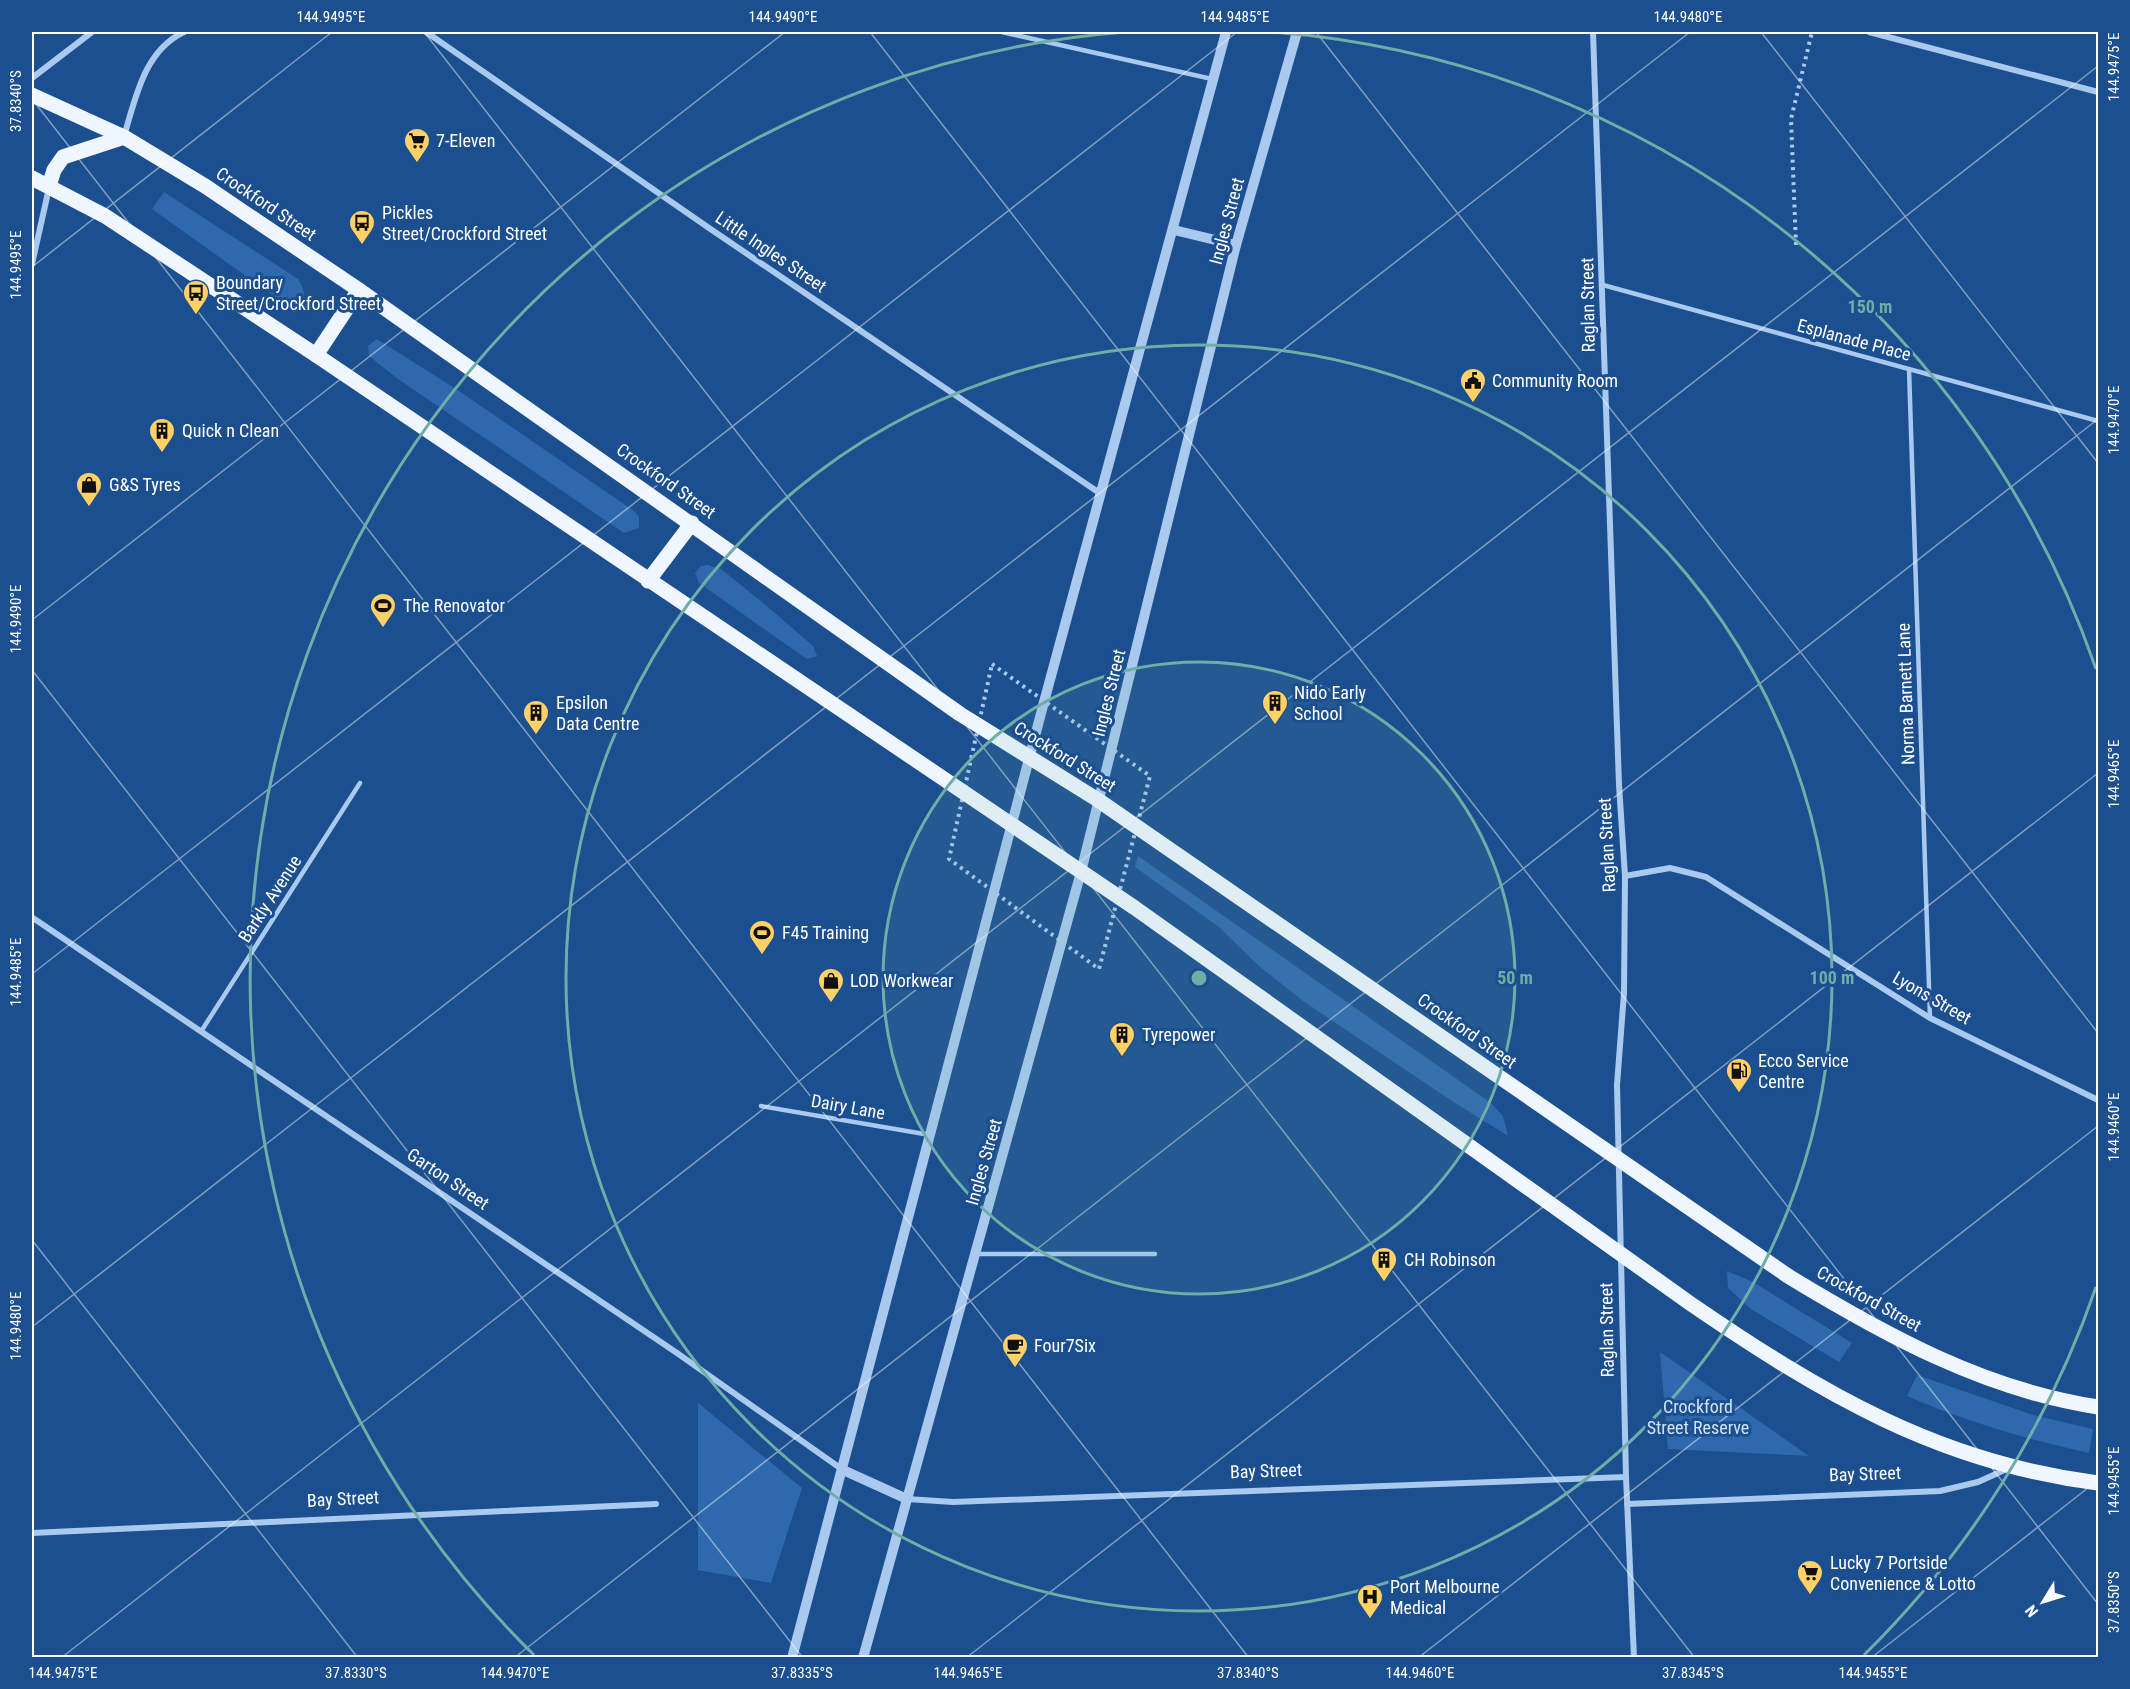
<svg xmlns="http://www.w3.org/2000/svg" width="2130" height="1689" font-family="'Roboto Condensed',sans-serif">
	<rect width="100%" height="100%" fill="#1b4f8f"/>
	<g fill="#2e69ad">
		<path d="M164,192L298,279C304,289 309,300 296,305L278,299L152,209Z"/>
		<path d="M377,339L459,391L634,511L639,517V528L624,533L398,379L369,356L368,346Z"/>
		<path d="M708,565L721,569L768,607L813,646L817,656L807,659L801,655L699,583L695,573L701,566Z"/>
		<path d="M1138,856L1491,1103L1503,1116L1508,1136L1449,1099L1303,1001L1259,966L1219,927L1135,867Z"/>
		<path d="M1727,1271L1753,1282L1852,1343L1839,1362L1751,1309L1728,1288Z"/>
		<path d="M1660,1352L1809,1456L1668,1449Z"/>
		<path d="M1917,1375L2033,1415L2093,1429L2089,1453C2026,1439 1967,1422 1907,1396Z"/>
		<path d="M698,1403L802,1488L771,1583L698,1570Z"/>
	</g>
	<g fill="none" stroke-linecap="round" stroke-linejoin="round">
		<g stroke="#a9c9ee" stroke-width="4" stroke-dasharray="3 4.5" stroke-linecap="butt">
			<path d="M1796,245L1791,119L1812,32"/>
			<path d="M992,664L1150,776L1099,969L949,859Z"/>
		</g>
		<g stroke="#a9c9ee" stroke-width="4.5">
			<path d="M1002,32L1212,79"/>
			<path d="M1603,285L2098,421"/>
			<path d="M1909,369L1930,1018"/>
			<path d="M202,1030L360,783"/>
			<path d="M761,1106L930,1135"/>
			<path d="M975,1254H1155"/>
		</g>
		<g stroke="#a9c9ee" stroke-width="6">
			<path d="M426,32L709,228L1101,494"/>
			<path d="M1593,32L1619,785L1625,876L1624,993L1617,1085L1626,1477L1634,1658"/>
			<path d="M1869,32L2098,92"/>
			<path d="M32,78L92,32"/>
			<path d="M124,136C136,97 144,51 184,32"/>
			<path d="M32,264L49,188"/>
			<path d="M1625,876L1670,868L1706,877L1930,1018L2098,1100"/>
			<path d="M33,918L677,1353L843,1470"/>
			<path d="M907,1499L953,1502L1626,1477"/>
			<path d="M1627,1504L1940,1491L1978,1482L2009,1468"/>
			<path d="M32,1533L656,1504"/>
		</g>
		<g stroke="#a9c9ee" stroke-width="10">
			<path d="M1174,230L1236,245"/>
			<path d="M843,1470L907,1499"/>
			<path d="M792,1658L1044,702L1226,32"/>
			<path d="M863,1658L1081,872L1236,245L1297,32"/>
		</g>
		<g stroke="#f0f6ff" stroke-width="15">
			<path d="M32,95L124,137L205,186L359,290L960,714L1098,800L1788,1276C1885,1335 1985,1390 2098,1407"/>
			<path d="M32,178L105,216L316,355L1135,908L1691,1304C1821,1393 1939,1463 2098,1483"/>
			<path d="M49,186L54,170L63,157L124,137"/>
			<path d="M316,355L359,290"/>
			<path d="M648,581L692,523"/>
		</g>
	</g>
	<path fill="none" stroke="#fff" stroke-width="1.5" stroke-opacity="0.45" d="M424,32L1695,1658M870,32L2098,1604M1316,32L2098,1033M1761,32L2098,463M32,99L1249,1658M32,267L332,32M32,620L785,32M32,670L803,1658M32,974L1237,32M32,1240L358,1658M32,1327L1690,32M61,1658L2098,66M514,1658L2098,419M966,1658L2098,773M1418,1658L2098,1126M1871,1658L2098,1480"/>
	<circle cx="1199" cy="978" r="316" fill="#6fada8" fill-opacity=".12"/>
	<g fill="none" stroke="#6fada8" stroke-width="3">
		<circle cx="1199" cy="978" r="316"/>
		<circle cx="1199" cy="978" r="633"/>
		<path d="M2096 1287A949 949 0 0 1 1864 1655M534 1655A949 949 0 0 1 1125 32M1273 32A949 949 0 0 1 2096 669"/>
	</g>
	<defs>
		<symbol id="supermarket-pin" viewBox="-11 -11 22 30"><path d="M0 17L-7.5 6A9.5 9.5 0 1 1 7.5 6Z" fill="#ffd166" stroke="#1b4f8f"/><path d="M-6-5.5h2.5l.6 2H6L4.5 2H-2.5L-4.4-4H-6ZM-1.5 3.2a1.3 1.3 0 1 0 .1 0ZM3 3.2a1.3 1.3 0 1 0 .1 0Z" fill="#111"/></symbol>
		<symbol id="bus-pin" viewBox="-11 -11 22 30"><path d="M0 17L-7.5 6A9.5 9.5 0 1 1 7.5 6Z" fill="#ffd166" stroke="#1b4f8f"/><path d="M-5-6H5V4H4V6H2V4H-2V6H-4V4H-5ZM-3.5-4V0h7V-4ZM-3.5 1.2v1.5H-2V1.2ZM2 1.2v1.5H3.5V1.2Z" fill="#111"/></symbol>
		<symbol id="civic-pin" viewBox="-11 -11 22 30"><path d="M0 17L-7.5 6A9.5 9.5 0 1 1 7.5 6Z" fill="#ffd166" stroke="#1b4f8f"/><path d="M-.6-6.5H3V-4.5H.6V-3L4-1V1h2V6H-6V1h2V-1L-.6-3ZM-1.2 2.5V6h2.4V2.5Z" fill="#111"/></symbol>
		<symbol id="building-pin" viewBox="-11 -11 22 30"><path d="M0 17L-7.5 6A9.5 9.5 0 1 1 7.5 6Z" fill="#ffd166" stroke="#1b4f8f"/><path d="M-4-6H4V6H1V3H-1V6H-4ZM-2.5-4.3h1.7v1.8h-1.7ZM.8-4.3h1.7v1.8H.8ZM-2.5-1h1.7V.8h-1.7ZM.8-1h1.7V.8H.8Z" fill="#111"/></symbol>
		<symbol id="shop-pin" viewBox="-11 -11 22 30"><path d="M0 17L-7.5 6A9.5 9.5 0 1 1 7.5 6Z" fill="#ffd166" stroke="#1b4f8f"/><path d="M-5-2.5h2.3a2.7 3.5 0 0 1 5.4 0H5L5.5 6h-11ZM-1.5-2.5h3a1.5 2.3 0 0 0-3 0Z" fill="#111"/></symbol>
		<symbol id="stadium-pin" viewBox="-11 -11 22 30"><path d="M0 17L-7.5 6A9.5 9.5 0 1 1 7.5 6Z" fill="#ffd166" stroke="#1b4f8f"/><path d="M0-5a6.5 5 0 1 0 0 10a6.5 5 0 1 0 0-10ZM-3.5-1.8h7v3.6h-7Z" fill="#111"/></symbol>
		<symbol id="fuel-pin" viewBox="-11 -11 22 30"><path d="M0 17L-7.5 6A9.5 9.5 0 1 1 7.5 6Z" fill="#ffd166" stroke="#1b4f8f"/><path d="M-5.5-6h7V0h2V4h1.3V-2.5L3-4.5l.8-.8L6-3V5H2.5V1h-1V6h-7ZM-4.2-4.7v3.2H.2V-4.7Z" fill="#111"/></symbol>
		<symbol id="cafe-pin" viewBox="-11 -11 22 30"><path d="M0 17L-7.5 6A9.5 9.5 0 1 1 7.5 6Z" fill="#ffd166" stroke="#1b4f8f"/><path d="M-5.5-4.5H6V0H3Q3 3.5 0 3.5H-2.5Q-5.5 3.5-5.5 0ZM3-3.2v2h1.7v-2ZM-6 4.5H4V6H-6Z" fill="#111"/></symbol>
		<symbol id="hospital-pin" viewBox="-11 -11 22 30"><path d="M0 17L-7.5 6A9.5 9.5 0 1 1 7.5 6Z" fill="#ffd166" stroke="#1b4f8f"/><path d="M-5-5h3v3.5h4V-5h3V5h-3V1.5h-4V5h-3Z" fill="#111"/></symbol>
	</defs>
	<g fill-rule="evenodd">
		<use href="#supermarket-pin" x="402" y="126" width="30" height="40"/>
		<use href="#bus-pin" x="347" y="208" width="30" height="40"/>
		<use href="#bus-pin" x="181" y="278" width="30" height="40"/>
		<use href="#civic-pin" x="1458" y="366" width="30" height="40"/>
		<use href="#building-pin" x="147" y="416" width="30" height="40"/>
		<use href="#shop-pin" x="74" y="470" width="30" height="40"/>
		<use href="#stadium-pin" x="368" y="591" width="30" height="40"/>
		<use href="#building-pin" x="1260" y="688" width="30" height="40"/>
		<use href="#building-pin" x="521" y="698" width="30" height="40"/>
		<use href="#stadium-pin" x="747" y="918" width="30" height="40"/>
		<use href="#shop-pin" x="816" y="966" width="30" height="40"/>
		<use href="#building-pin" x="1107" y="1020" width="30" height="40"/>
		<use href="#fuel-pin" x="1724" y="1056" width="30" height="40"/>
		<use href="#building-pin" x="1369" y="1245" width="30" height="40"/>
		<use href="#cafe-pin" x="1000" y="1331" width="30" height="40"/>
		<use href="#supermarket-pin" x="1795" y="1558" width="30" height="40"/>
		<use href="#hospital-pin" x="1355" y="1582" width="30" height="40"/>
	</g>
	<g text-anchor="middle" stroke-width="6" stroke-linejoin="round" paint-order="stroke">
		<g font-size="18" fill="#fff" stroke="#1b4f8f" text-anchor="start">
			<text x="436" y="147">7-Eleven</text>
			<text x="382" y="219">Pickles<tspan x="382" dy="21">Street/Crockford Street</tspan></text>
			<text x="216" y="289">Boundary<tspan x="216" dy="21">Street/Crockford Street</tspan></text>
			<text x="1492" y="387">Community Room</text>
			<text x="182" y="437">Quick n Clean</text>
			<text x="109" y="491">G&amp;S Tyres</text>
			<text x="403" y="612">The Renovator</text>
			<text x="1294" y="699">Nido Early<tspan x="1294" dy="21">School</tspan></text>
			<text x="556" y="709">Epsilon<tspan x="556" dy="21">Data Centre</tspan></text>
			<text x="782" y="939">F45 Training</text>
			<text x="850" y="987">LOD Workwear</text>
			<text x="1142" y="1041">Tyrepower</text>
			<text x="1758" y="1067">Ecco Service<tspan x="1758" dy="21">Centre</tspan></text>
			<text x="1404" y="1266">CH Robinson</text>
			<text x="1034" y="1352">Four7Six</text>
			<text x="1830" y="1569">Lucky 7 Portside<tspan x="1830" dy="21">Convenience &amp; Lotto</tspan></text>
			<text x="1390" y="1593">Port Melbourne<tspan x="1390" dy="21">Medical</tspan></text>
		</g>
		<g font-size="18" fill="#fff" stroke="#1b4f8f">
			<text transform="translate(266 204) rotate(34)" y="6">Crockford Street</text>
			<text transform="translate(1227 221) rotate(-75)" y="6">Ingles Street</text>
			<text transform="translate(771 252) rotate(34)" y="6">Little Ingles Street</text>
			<text transform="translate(1588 305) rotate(-91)" y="6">Raglan Street</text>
			<text transform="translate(1854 340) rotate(15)" y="6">Esplanade Place</text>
			<text transform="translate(666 481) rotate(35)" y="6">Crockford Street</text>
			<text transform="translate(1109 693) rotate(-76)" y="6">Ingles Street</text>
			<text transform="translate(1906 694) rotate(-92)" y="6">Norma Barnett Lane</text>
			<text transform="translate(1065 757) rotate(32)" y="6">Crockford Street</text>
			<text transform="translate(1607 845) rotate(-93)" y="6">Raglan Street</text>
			<text transform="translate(270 899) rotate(-57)" y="6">Barkly Avenue</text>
			<text transform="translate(1932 998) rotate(30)" y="6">Lyons Street</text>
			<text transform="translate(1467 1031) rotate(35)" y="6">Crockford Street</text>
			<text transform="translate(848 1107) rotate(10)" y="6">Dairy Lane</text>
			<text transform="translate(984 1162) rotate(-74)" y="6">Ingles Street</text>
			<text transform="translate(448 1179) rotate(34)" y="6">Garton Street</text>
			<text transform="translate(1869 1299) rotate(29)" y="6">Crockford Street</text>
			<text transform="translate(1607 1330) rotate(-91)" y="6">Raglan Street</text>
			<text transform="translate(1266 1471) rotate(-2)" y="6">Bay Street</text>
			<text transform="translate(1865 1474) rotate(-2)" y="6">Bay Street</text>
			<text transform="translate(343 1499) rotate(-3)" y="6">Bay Street</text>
		</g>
		<g font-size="18" fill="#cfe3fa" stroke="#1b4f8f">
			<text x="1698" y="1413">Crockford<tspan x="1698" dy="21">Street Reserve</tspan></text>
		</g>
	</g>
	<circle cx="1199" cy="978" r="9" fill="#6fada8" stroke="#1b4f8f" stroke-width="3"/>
	<g font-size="18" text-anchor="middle" font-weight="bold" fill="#6fada8" stroke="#1b4f8f" stroke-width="6" stroke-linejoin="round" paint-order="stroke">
		<text x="1870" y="313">150 m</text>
		<text x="1515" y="984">50 m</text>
		<text x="1832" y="984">100 m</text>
	</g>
	<rect width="2130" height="1689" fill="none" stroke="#1b4f8f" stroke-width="66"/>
	<g transform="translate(2043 1602) rotate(232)" stroke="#1b4f8f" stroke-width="4.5" paint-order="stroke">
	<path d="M0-4.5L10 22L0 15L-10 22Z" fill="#ffffff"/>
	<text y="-9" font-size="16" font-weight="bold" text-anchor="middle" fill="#ffffff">N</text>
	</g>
	<rect x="33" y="33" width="2064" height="1623" fill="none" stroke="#fff" stroke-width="2"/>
	<g font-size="15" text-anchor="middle" fill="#fff">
		<text x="331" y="22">144.9495°E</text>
		<text x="783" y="22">144.9490°E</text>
		<text x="1235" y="22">144.9485°E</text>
		<text x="1688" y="22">144.9480°E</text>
		<text transform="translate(2114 67) rotate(-90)" y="5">144.9475°E</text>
		<text transform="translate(16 101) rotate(-90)" y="5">37.8340°S</text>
		<text transform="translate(16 265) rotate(-90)" y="5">144.9495°E</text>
		<text transform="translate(2114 420) rotate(-90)" y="5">144.9470°E</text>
		<text transform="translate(16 619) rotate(-90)" y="5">144.9490°E</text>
		<text transform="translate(2114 774) rotate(-90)" y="5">144.9465°E</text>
		<text transform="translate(16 972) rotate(-90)" y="5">144.9485°E</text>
		<text transform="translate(2114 1127) rotate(-90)" y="5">144.9460°E</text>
		<text transform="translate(16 1326) rotate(-90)" y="5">144.9480°E</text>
		<text transform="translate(2114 1481) rotate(-90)" y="5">144.9455°E</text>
		<text transform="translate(2114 1602) rotate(-90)" y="5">37.8350°S</text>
		<text x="63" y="1678">144.9475°E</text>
		<text x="356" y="1678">37.8330°S</text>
		<text x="515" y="1678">144.9470°E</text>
		<text x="802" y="1678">37.8335°S</text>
		<text x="968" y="1678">144.9465°E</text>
		<text x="1248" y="1678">37.8340°S</text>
		<text x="1420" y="1678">144.9460°E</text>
		<text x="1693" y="1678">37.8345°S</text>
		<text x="1873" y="1678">144.9455°E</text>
	</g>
</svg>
